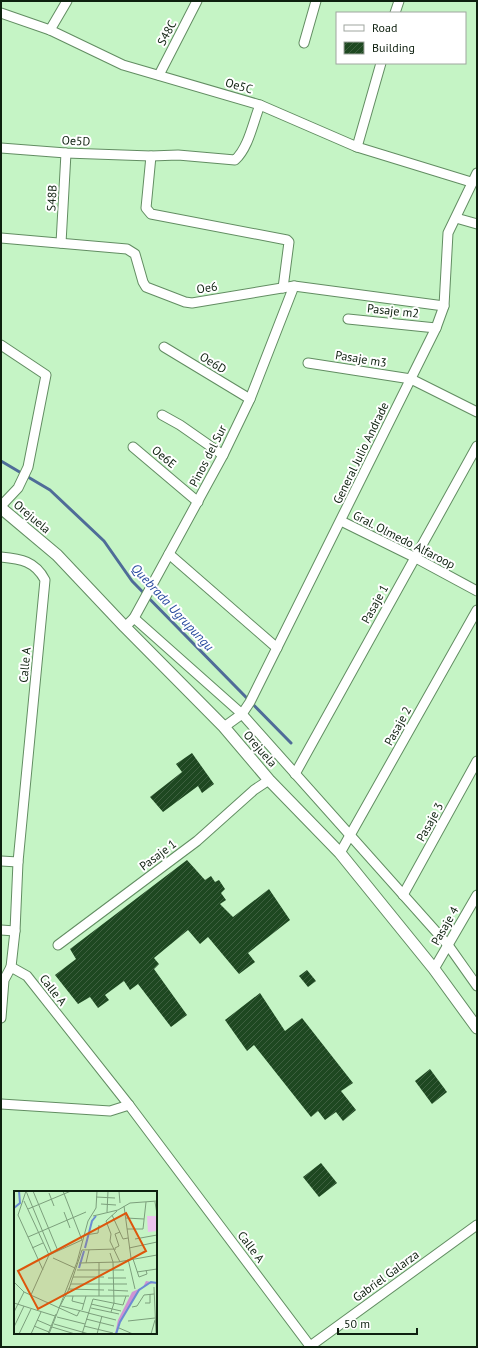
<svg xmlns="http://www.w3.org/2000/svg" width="478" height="1348" font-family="'PT Sans',sans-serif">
	<defs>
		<pattern id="building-hatch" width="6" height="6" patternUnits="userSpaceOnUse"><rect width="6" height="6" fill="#1e4821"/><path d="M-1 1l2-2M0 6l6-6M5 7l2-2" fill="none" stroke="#3d5f3f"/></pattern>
	</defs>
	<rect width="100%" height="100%" fill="#c5f4c5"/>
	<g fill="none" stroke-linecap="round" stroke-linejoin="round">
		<path stroke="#4f6c98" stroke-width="3" d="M1,461L50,490L104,541L132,581L291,743"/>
	</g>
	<g fill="url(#building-hatch)">
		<path d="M192,753L214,784L202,793L198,786L163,812L150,797L182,772L176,764Z"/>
		<path d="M187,860L205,880L211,876L215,882L219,880L225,889L221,893L226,900L220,904L233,917L269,889L290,920L248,953L255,962L239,974L208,937L200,944L188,930L154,958L159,964L154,969L187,1015L171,1027L138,984L130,990L124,981L105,995L109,1000L98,1008L90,997L78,1004L55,975L76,959L70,949Z"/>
		<path d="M307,970L316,981L308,987L299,976Z"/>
		<path d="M260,993L285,1031L302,1018L353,1083L341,1091L356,1110L343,1121L336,1112L325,1120L318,1111L311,1117L254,1045L247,1051L225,1020Z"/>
		<path d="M430,1069L447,1092L432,1104L415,1081Z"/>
		<path d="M321,1163L337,1183L319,1197L303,1177Z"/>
	</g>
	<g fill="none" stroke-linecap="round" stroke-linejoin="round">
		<defs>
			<g id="minor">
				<path d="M1,13L50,30L123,65L260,105L357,147L471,182"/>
				<path d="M395,13L399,1"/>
				<path d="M50,30L67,1"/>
				<path d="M304,43L316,1"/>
				<path d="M159,75L197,1"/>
				<path d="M357,147L381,63"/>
				<path d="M1,148L66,153L151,156L178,155L235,160C249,147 253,122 260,105"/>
				<path d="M151,156L146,208L151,214L287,240L289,242L283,288"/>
				<path d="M456,218L477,224"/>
				<path d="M1,238L127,249L135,254L143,282L146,287L185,302L192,303L294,286L444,306"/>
				<path d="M61,243L66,153"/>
				<path d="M348,319L436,328"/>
				<path d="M1,345L46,375L28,467L18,488L1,506"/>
				<path d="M164,347L250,399"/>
				<path d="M308,363L411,379L477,412"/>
				<path d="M162,415L180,425L223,455"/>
				<path d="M133,447L198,502"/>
				<path d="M341,521L414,557L477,591"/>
				<path d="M169,554L277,648"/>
				<path d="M1,557C21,559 35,561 45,580L18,862L15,931L11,967L27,976L129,1105L310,1346"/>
				<path d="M134,618L242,714L448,945L477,986"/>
				<path d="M125,627L134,618L223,455L250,399L294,286"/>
				<path d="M224,727L242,714L250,702L436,328L444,306L448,233L477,173"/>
				<path d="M295,774L477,446"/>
				<path d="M340,853L477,610"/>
				<path d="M1,861L18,862"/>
				<path d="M403,895L477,761"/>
				<path d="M1,930L15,931"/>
				<path d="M58,945L197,841L254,790L269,780"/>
				<path d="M434,969L477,895"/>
				<path d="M1,1018L4,980L11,967"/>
				<path d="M1,1104L110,1111L129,1105"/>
				<path d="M309,1347L477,1225"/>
			</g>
			<path id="tertiary" d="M1,508L57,555L125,627L224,727L269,780L340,853L434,969L477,1028"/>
		</defs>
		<use href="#minor" stroke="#628d62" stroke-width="11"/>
		<use href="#tertiary" stroke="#628d62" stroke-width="13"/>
		<use href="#minor" stroke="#fff" stroke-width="9"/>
		<use href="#tertiary" stroke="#fff" stroke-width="11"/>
	</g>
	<g text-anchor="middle" stroke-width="4" stroke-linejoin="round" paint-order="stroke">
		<g font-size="12" fill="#0e200f" stroke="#fff">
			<text transform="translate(167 33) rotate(-62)" y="4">S48C</text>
			<text transform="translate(239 86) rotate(16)" y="4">Oe5C</text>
			<text transform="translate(76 141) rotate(3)" y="4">Oe5D</text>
			<text transform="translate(52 198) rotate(-87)" y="4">S48B</text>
			<text transform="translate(207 288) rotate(-9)" y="4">Oe6</text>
			<text transform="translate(393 311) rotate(6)" y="4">Pasaje m2</text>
			<text transform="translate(361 359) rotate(9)" y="4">Pasaje m3</text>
			<text transform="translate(213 363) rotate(31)" y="4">Oe6D</text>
			<text transform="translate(361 453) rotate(-64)" y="4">General Julio Andrade</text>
			<text transform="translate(208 456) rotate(-63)" y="4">Pinos del Sur</text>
			<text transform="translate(164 457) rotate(39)" y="4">Oe6E</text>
			<text transform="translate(32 517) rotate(40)" y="4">Orejuela</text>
			<text transform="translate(404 540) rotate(27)" y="4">Gral. Olmedo Alfaroop</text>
			<text transform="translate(375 604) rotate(-61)" y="4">Pasaje 1</text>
			<text transform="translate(25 665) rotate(-85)" y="4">Calle A</text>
			<text transform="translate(398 726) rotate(-61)" y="4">Pasaje 2</text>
			<text transform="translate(260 749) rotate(49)" y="4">Orejuela</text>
			<text transform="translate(430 822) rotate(-61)" y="4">Pasaje 3</text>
			<text transform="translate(158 855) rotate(-37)" y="4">Pasaje 1</text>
			<text transform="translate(445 926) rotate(-60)" y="4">Pasaje 4</text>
			<text transform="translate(53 990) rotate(52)" y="4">Calle A</text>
			<text transform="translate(251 1247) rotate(53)" y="4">Calle A</text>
			<text transform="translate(386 1276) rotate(-36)" y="4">Gabriel Galarza</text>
		</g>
		<g font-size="13" font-style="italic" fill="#294b9f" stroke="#fff">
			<text transform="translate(173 607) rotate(47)" y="5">Quebrada Ugrupungu</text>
		</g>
	</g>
	<g transform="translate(14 1191)">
		<rect width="143" height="143" fill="#c5f4c5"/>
		<path d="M132,90L143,92L134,93L125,100L106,131L103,143H101L104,129L118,101L129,96Z" fill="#cf92d3"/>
		<path d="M133,25H143V40L134,41Z" fill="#ebc3ed"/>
		<path fill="none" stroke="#6b8cd2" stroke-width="2" d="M0,17L6,12L5,0M71,57L78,30L82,25M65,77L70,60M102,143L106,131L125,99L137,91L143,92"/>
		<path fill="none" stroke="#7c9f7c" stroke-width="1" d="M12,0L4,24L29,79M12,0L38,63M19,0L44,60M105,0L106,12M35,2L40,15M82,6L101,7M10,10L35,64L24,69M141,11L143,23M87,13L102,14M110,15L117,67M14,18L57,0M103,20L92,30L97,43L96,50L106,71M50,21L56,37M93,21L94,0M98,24L109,48L114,47M79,25L104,19L116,12L143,10M112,27L130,28M113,38H129L132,11M71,44L84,42L85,34M14,46L72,21M121,48L143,44M18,57L29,52M101,57L105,55L101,43L106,41M115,57L143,51M68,59L102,58M96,62L99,71L100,112L97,121M39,67L61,77M114,68L121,98M119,68L125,86L133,83L132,79M65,72L104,71L143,64M72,72L75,59M85,72V105M63,79H110M123,81L143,78M59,86H90M94,87H112M0,91L10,101L63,125L66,119M57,93H113M140,96L142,143M54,98L90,99M94,99L114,100M17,104L35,64L68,49L49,0M51,105H115M59,105L58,110L70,113M79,108L109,114L112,105M0,112L41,125M131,112H136V103M77,113L107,120M47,115L75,122M118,116L123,115L130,104L140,103M45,117L55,98L68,59M77,117L105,123M68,119L72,105M0,121L10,101M74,122L102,129M43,126L71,133M72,128L100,135M23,129L37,135M114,130L141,127M40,133L75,143M20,135L35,141M70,135L99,142M0,136L10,115M38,136L61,143M105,137L119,143M5,143L17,118M17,143L27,121M34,143L42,123M35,143L63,71L74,30L82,17L83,0M68,143L79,108M83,143L88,125M137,143L141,129"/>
		<path fill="#dd560c" fill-opacity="0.15" stroke="#dd560c" stroke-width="2" d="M112,22L132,60L24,118L4,80Z"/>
		<rect width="143" height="143" fill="none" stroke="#0e200f" stroke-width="2"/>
	</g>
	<rect width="478" height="1348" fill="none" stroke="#0e200f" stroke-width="4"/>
	<rect x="336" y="12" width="130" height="52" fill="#ffffff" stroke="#9fa69f"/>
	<rect x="344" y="25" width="20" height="6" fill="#ffffff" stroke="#9fa69f"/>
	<text x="372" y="32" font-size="12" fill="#0e200f">Road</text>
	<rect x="344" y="42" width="20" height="12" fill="url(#building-hatch)" stroke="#9fa69f"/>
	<text x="372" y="52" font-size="12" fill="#0e200f">Building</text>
	<path d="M338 1328v6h79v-6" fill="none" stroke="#0e200f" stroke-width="2"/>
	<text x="344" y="1328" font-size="12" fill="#0e200f" stroke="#ffffff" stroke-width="3" paint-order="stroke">50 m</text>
</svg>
